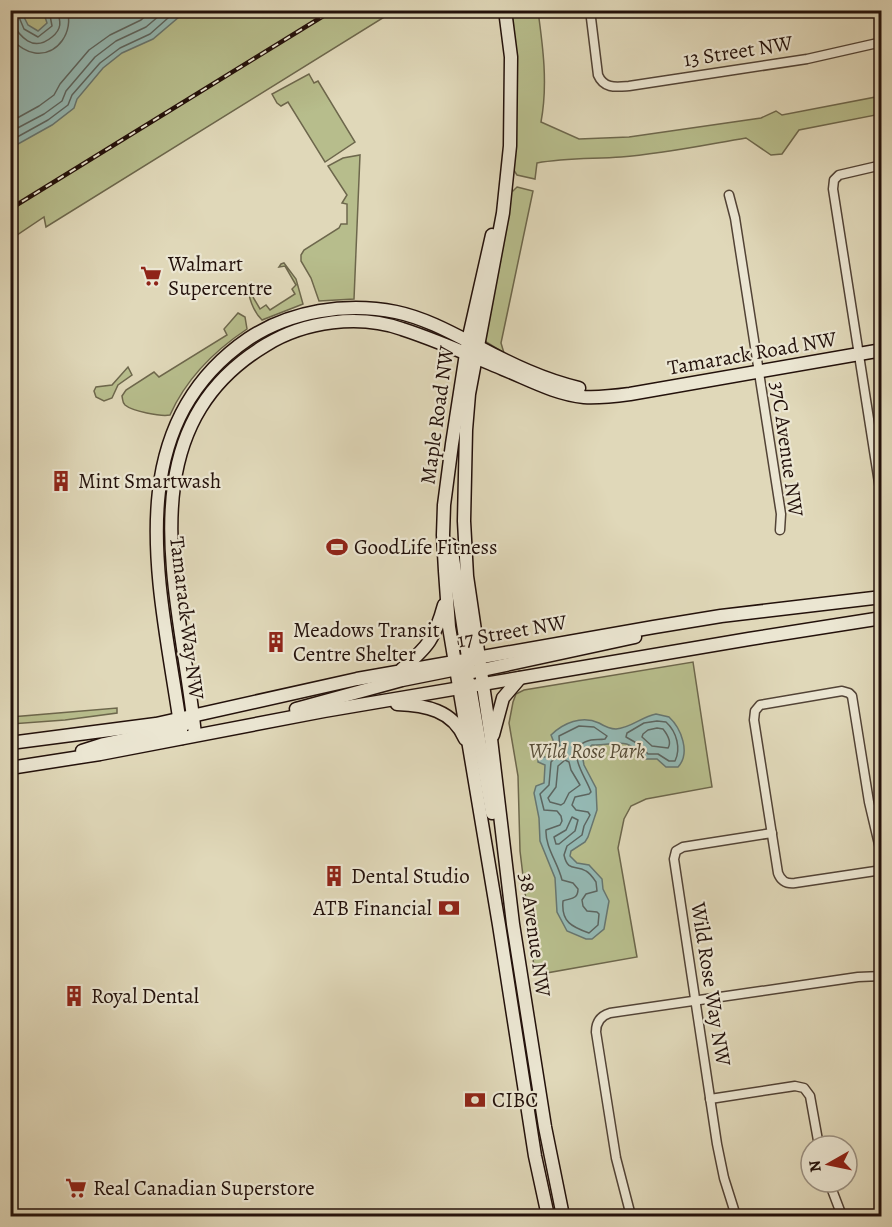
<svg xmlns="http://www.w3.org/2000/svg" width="892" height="1227" font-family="Alegreya,serif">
	<rect width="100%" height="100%" fill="#e0d8b9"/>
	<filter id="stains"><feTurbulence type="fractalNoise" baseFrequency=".00333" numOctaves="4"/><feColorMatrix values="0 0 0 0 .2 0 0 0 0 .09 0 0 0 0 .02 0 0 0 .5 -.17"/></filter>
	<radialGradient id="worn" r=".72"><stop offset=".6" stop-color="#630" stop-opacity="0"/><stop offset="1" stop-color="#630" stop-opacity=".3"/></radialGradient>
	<g fill="#b7bd8c" stroke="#6d674c" stroke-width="1.5">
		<path d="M11,11H394L46,227L44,217L11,239Z"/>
		<path d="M510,11H538C543,47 548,85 541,122L579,139L629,137L761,118L776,111L782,115L881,96V114L799,130L782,154L771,155L746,138C705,145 663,154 621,157C593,159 565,158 537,163L535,179L517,175L513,169Z"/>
		<path d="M309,74L314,83L318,81L355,142L325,162L288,102L281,106L277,103L272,94Z"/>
		<path d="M360,155L354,299L319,301L311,278L301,261V255L304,250L339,228L341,224H347V204L342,203L347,195L328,166L343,158Z"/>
		<path d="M517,187L533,191L501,343L504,353L483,340L510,190L513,191Z"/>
		<path d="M284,263L296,279L303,304L262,320C253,311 248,297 248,284L253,285L250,292L260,309L266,305L270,310L295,294L292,289L296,285L285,266L279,267L281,264Z"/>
		<path d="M238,313L245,317L247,329C214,351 186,379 170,415C161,417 132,411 125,405C122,402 123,400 122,396L126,390L154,372L159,377L227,335L224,329Z"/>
		<path d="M128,367L132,375L118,385L112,398L104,401L96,397L94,391L96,387L112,385Z"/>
		<path d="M693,662L712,787L646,799L631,806L624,819L618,848L637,957L535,975L520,851L518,776L509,723L513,702L516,694L524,690Z"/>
		<path d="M117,708V713L65,720L11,724V717Z"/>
	</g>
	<g fill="#94b9b4" stroke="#677670" stroke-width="1.5">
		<path d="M11,10L21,11L28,25L38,31L47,23L43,11H186L153,39L122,53L103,68L77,99L74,108L52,125L11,148Z"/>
		<path d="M656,714L669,717C681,728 691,753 678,767H666L657,759H643C628,734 614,746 592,745L582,754L584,765L596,788L597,810L588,837L585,842L571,851L570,856L577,863L589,865L602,879L603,889L609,901L604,929L592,939H586L567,931L557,912L555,878L540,841L539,818L534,793L536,786L544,783L545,765L538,762V757H547L554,752L555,745L551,735C563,723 582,715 599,723C604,726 610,729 616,729C631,728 641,717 656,714Z"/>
	</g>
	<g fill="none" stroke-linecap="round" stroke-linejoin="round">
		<g stroke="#5c6560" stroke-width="1.5">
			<path d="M16,10L24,29L38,37L52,26L49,10"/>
			<path d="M10,20C20,37 33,53 52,37C62,29 61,22 57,10"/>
			<path d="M10,38C17,45 26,52 35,53C58,56 74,31 67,10"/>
			<path d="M10,122L39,106L54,95L60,84L89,50L110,35L141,20L152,10"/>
			<path d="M10,132L44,114L62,101L66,91L95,57L116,41L146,27L166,10"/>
			<path d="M10,141L48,120L68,105L72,95L100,63L120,48L150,34L177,10"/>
			<path d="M657,721L666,722C677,732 681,749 675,761H669L658,754H648L640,745L626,737L627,733L644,723Z"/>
			<path d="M579,726L594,727L607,736L605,739C600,740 595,739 591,740C561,747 586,776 591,792L589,794L575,797L572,805L576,810L588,812L590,815L584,826L582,835L567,846L564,855C568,873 576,864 586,871C590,873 594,879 596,882L597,891L586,894L582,900L583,906L587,911L597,912L599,914L598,925L589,933C572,927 561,922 563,901C570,898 578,900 578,889L573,883L562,880C558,863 545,847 546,830L560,825L562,821L561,816L557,811L544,810L540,794L549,785L551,762L560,753L559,736Z"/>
			<path d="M657,728L663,729C667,734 672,742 668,748L652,746L642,737L643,734L648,730Z"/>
			<path d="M565,760L569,762L571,770L580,785L569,793L564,803L561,805L550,802L548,798L556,787L558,766Z"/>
			<path d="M572,817L578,820L575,831L559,844H556L554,837L566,830Z"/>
		</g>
		<defs>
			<g id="street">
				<path d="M590,10L598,75C604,89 616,87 629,86L807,59L882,42"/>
				<path d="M882,165L839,175L834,180L833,189L882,502"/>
				<path d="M729,195L735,218L781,514L780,530"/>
				<path d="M882,857L869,802L852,696L849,693L842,691L760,705L755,711L754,720L778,873C781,881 786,884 795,883L882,870"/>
				<path d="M710,1099L795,1086L804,1088L810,1096L819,1146"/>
				<path d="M829,1182L842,1216"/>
				<path d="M631,1216L616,1158L596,1032C596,1023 600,1016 610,1013L858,977L882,976"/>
				<path d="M736,1216L724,1178L717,1144L674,859L676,851L683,847L772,833"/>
			</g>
			<g id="secondary">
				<path d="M505,10L511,57L510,146L503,213L469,394L466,430L464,521L467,576L491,739L513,924L545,1127L563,1216"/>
				<path d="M492,235L468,341L452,444L444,505L443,535L445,571L449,627L499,925L535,1156L548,1216"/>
				<path d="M451,545L469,664"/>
				<path d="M457,663L465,672L470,687L492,813"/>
				<path d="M402,669C428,647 435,638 444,605"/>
				<path d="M473,672L635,637"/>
				<path d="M397,704C425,705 453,710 465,739"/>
				<path d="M296,709L402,680L462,668"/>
				<path d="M195,735C182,600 121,432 266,345C305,321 359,314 402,329C436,340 470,355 503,369C530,380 555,394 584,397C600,398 615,396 630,394L882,350"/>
				<path d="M493,735L503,698L520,678"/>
				<path d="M182,738C164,601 111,433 248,339C290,311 346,302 396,312C425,318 452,333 479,347C511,364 544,380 579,388"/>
				<path d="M10,743L156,724L357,679L654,627L721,616L882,597"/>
				<path d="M82,751L104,744L170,730L186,724"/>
				<path d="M10,768L100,754L324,711L749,639L882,618"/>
			</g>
		</defs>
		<use href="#street" stroke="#524336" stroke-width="11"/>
		<use href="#secondary" stroke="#23110b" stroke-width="15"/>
		<use href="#street" stroke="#ebe6d2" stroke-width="8"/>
		<use href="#secondary" stroke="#ebe6d2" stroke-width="12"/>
		<defs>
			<path id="rail" d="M10,209L333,10"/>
		</defs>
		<use href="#rail" stroke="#23110b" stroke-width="4.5"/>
		<use href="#rail" stroke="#ebe6d2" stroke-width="2" stroke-dasharray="7" stroke-linecap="butt"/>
	</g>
	<defs>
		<symbol id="supermarket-bare" viewBox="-9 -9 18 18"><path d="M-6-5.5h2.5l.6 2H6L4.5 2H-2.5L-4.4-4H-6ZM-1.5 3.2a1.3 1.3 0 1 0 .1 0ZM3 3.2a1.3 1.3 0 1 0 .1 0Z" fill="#8f2418" stroke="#ebe6d2" stroke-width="2.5" paint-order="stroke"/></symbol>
		<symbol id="building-bare" viewBox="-9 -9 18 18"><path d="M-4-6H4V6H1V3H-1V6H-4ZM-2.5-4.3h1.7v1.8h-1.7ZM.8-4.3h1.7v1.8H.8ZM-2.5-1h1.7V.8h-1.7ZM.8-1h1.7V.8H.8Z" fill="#8f2418" stroke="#ebe6d2" stroke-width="2.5" paint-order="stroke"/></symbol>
		<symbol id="stadium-bare" viewBox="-9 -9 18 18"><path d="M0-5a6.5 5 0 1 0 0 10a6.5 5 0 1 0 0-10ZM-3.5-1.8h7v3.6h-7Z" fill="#8f2418" stroke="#ebe6d2" stroke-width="2.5" paint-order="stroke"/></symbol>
		<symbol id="bank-bare" viewBox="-9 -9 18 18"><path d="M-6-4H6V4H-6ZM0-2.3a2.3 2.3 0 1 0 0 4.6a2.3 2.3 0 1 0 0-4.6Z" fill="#8f2418" stroke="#ebe6d2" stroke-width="2.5" paint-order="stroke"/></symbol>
	</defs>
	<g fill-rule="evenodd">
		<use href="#supermarket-bare" x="136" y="261" width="30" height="30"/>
		<use href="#building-bare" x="46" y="466" width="30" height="30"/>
		<use href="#stadium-bare" x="322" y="532" width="30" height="30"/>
		<use href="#building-bare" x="261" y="627" width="30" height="30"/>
		<use href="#building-bare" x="319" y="861" width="30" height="30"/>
		<use href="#bank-bare" x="434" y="893" width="30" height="30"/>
		<use href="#building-bare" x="59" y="981" width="30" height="30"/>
		<use href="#bank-bare" x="460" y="1085" width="30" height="30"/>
		<use href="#supermarket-bare" x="61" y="1173" width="30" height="30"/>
	</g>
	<g text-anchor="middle" stroke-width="4.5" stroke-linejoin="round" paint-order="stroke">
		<g font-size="21" fill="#23110b" stroke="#ebe6d2">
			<text transform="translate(738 51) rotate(-9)" y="7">13 Street NW</text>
			<text transform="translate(752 353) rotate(-10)" y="7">Tamarack Road NW</text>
			<text transform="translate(437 415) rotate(-82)" y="7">Maple Road NW</text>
			<text transform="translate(787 449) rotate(82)" y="7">37C Avenue NW</text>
			<text transform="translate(187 618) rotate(83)" y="7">Tamarack Way NW</text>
			<text transform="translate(512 631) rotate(-10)" y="7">17 Street NW</text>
			<text transform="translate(535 935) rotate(82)" y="7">38 Avenue NW</text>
			<text transform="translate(711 984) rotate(81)" y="7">Wild Rose Way NW</text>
		</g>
		<g font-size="21" fill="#23110b" stroke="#ebe6d2" text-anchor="start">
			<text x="168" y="271">Walmart<tspan x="168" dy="24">Supercentre</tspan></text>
			<text x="78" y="488">Mint Smartwash</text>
			<text x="354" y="554">GoodLife Fitness</text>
			<text x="293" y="637">Meadows Transit<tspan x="293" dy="24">Centre Shelter</tspan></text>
			<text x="351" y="883">Dental Studio</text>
			<text x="432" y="915" text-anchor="end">ATB Financial</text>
			<text x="91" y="1003">Royal Dental</text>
			<text x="492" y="1107">CIBC</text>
			<text x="93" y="1195">Real Canadian Superstore</text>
		</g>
		<g font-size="21" font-style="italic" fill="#574d38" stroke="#ebe6d2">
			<text x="587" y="758">Wild Rose Park</text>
		</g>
	</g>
	<rect width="892" height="1227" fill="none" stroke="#e0d8b9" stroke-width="36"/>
	<rect x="12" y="12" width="868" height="1203" fill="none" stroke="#23110b" stroke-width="3"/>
	<rect x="18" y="18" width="856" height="1191" fill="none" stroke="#23110b" stroke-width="1.5"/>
	<g transform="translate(829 1164) rotate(261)"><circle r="28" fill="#ebe6d2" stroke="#9b9182" stroke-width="1.5"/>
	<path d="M0-4.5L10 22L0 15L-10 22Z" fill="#8f2418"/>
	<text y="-9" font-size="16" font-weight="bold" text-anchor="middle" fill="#23110b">N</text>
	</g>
	<rect width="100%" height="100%" filter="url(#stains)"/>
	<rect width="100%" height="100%" fill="url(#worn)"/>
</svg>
